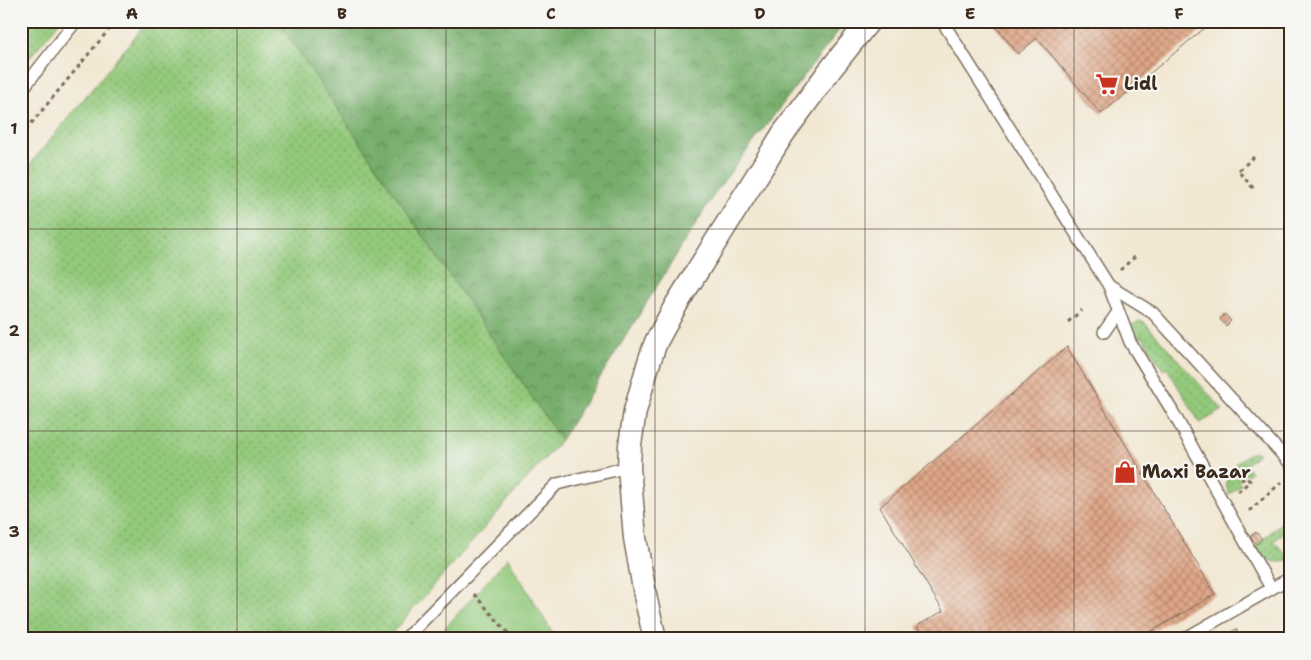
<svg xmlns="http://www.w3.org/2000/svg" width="1311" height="660" font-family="'Shantell Sans',sans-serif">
	<defs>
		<pattern id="grass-dots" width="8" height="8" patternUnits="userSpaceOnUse" patternTransform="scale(1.25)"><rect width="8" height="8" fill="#93c97b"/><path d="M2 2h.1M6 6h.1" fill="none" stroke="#79a364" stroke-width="1.8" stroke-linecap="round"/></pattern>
		<pattern id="forest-crowns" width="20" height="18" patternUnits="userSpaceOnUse" patternTransform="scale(1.25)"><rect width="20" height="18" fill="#76ad6b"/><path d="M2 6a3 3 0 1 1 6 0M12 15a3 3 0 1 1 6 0" fill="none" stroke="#628d57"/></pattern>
		<pattern id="building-cross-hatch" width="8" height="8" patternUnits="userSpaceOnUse" patternTransform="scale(1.25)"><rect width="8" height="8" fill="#e0a788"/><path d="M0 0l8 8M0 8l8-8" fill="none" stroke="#b7886f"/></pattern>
	</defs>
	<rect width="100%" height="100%" fill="#f6f6f2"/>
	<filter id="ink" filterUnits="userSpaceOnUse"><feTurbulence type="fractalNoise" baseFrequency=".02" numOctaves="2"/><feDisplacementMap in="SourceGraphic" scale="10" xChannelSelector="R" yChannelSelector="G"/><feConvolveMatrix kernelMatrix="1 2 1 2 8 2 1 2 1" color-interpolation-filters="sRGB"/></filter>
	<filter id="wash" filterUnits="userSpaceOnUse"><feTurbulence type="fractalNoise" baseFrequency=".0096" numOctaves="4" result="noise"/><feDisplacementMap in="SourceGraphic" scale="20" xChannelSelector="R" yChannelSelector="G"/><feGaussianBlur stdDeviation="1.12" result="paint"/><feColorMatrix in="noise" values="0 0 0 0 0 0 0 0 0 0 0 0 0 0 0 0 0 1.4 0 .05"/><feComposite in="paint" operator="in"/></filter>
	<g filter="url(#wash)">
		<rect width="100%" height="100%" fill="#f2e7d2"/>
		<g fill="url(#grass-dots)" stroke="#677a4c">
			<path d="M21,21H60L21,68Z"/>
			<path d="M148,21H278L561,440L387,639H21V175Z"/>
			<path d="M1139,321L1145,323L1223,410L1200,423L1167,368L1163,370L1142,336L1135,341L1131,330L1132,325Z"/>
			<path d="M1254,452L1259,453L1245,465L1251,472L1248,475L1246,473L1238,481L1241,485L1230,494C1218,479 1239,456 1254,452Z"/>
			<path d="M1290,515V527L1274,541L1286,555L1290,552V560C1273,565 1264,560 1254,547Z"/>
		</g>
		<path fill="url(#forest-crowns)" stroke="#586c44" d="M278,21H846L717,190L561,440Z"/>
		<path fill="#93c97b" stroke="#677a4c" d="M508,558L556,639H435Z"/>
		<g id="blocks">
			<g fill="url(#building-cross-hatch)">
				<path d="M991,21H1213L1101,114L1037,38L1018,54Z"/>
				<path d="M1225,314L1231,321L1226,326L1220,319Z"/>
				<path d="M1067,347L1215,594L1139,639H924L917,626L943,611L880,507Z"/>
				<path d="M1256,532L1262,539L1257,544L1250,537Z"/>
				<path d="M1236,629L1242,639H1220Z"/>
			</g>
		</g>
	</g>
	<g filter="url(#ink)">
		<use href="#blocks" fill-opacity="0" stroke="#7b6c5d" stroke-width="1"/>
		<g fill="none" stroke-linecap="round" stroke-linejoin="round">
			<defs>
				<g id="lane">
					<path d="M942,21L1109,286L1130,342L1171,409L1271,588"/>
					<path d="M21,91L76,21"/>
					<path d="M1109,286L1153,313L1290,463"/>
					<path d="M1104,332L1118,312"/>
					<path d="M405,639L557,484L629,467"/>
					<path d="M1184,639L1290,578"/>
				</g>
				<path id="street" d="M655,639L646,600L635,538L629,467L630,445L635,411L649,362L656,342L676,305L783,134L830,70L869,21"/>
			</defs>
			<use href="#lane" stroke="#7b6c5d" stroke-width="14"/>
			<use href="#street" stroke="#7b6c5d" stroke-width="25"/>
			<g stroke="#7b6c5d" stroke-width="3" stroke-dasharray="4 4" stroke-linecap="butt">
				<path d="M21,136L116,21"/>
				<path d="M1254,157L1238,171L1255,190"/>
				<path d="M1120,270L1137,255"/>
				<path d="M1068,322L1082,310"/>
				<path d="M1238,492L1250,481L1245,477L1240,482"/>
				<path d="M1249,511L1284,480"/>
				<path d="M474,594L508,633L503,639"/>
			</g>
			<use href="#lane" stroke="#fff" stroke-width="11"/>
			<use href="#street" stroke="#fff" stroke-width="22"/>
		</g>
	</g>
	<path fill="none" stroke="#3b2a1e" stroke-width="1" stroke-opacity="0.55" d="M237,21V639M446,21V639M655,21V639M865,21V639M1074,21V639M21,229H1290M21,431H1290"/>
	<defs>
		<symbol id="supermarket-bare" viewBox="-9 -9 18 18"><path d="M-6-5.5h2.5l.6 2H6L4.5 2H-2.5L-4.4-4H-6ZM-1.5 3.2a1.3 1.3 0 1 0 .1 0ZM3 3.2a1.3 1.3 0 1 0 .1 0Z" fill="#c8321e" stroke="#f6f6f2" stroke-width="2.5" paint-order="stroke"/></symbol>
		<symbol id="shop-bare" viewBox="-9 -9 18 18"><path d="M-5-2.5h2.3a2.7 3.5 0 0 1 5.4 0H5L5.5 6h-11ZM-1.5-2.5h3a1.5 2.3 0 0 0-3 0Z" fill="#c8321e" stroke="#f6f6f2" stroke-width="2.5" paint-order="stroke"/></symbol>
	</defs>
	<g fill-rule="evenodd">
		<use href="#supermarket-bare" x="1091" y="68" width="32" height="32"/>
		<use href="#shop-bare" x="1109" y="456" width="32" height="32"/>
	</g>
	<g text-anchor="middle" stroke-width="4.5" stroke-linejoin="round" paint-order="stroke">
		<g font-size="18" font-weight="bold" fill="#3b2a1e" stroke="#f6f6f2" text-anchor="start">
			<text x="1124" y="90">Lidl</text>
			<text x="1142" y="478">Maxi Bazar</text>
		</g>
	</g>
	<rect width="1311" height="660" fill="none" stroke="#f6f6f2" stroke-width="55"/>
	<rect x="28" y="28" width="1256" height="604" fill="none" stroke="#3b2a1e" stroke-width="2"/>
	<g font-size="16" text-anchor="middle" font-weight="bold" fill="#3b2a1e">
		<text x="132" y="19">A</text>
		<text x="342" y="19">B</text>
		<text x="551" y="19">C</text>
		<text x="760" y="19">D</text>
		<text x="970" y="19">E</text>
		<text x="1179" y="19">F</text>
		<text x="14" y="134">1</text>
		<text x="14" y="336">2</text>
		<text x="14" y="537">3</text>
	</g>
</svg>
